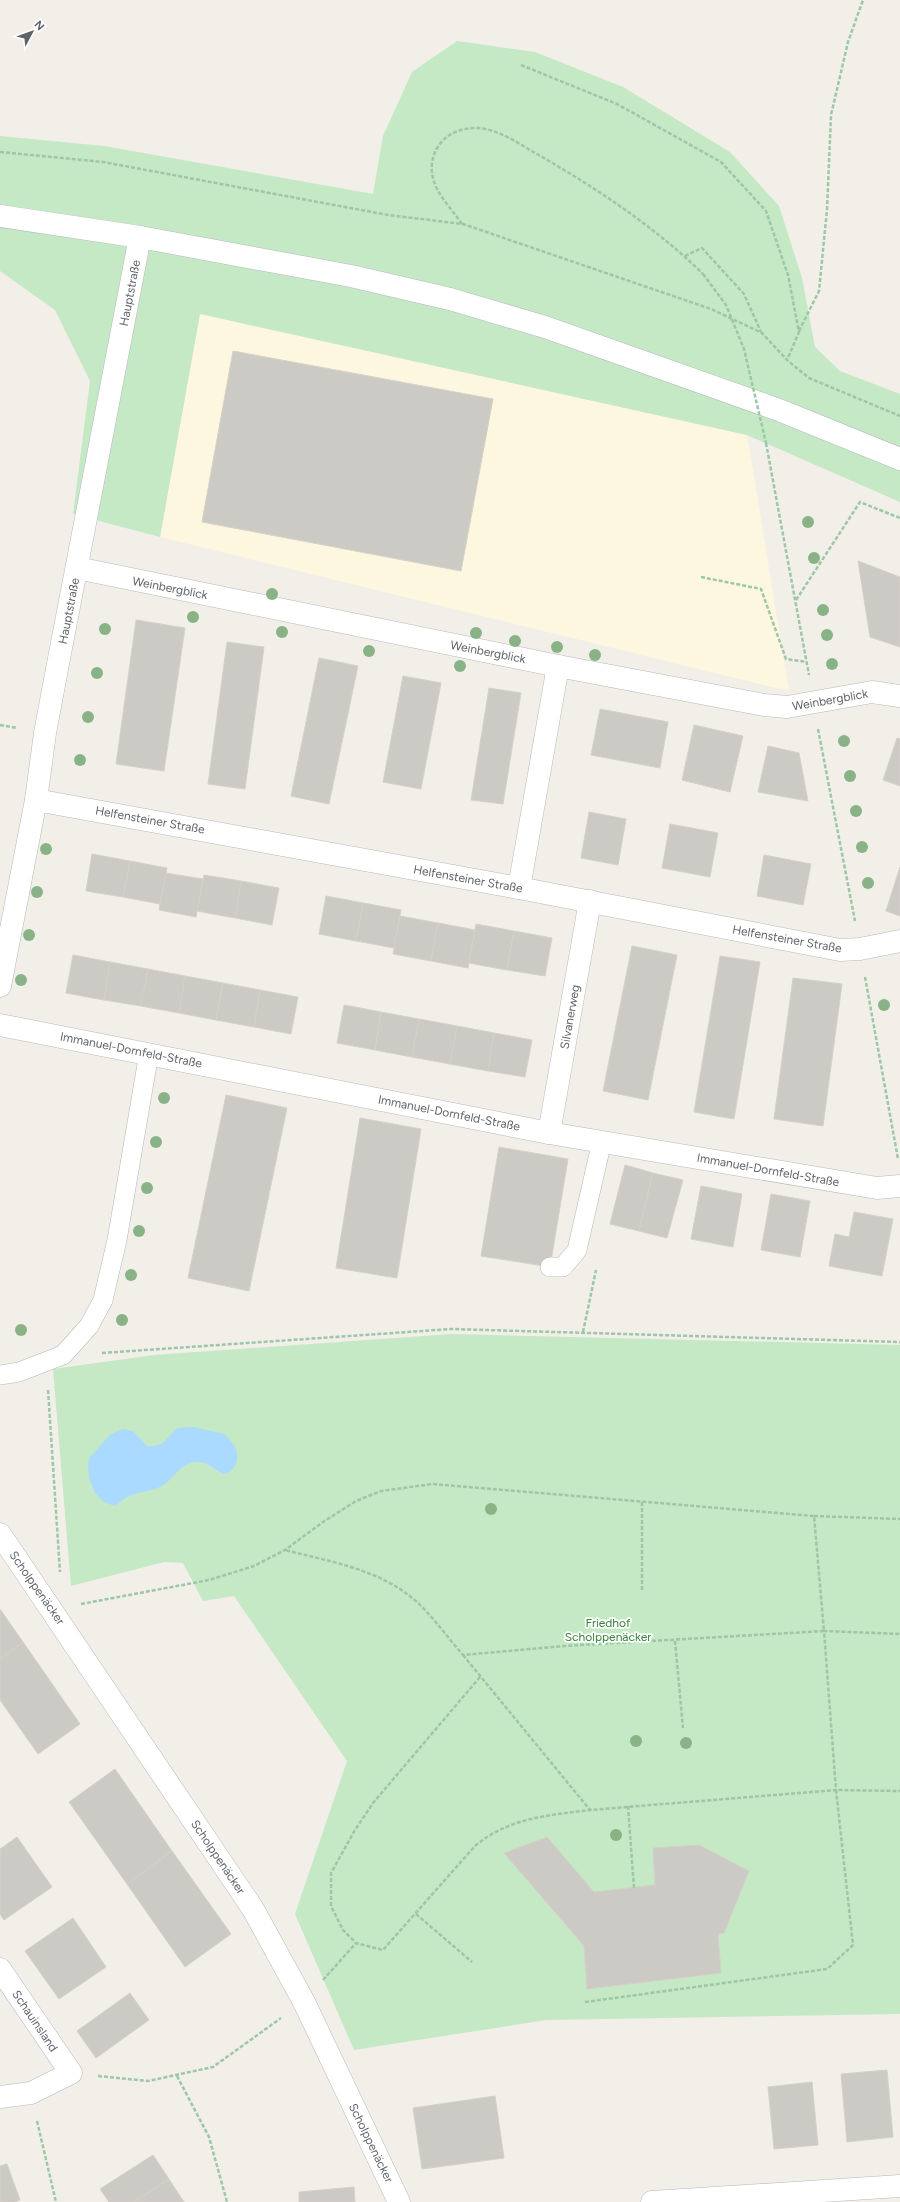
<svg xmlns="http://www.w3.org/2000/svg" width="900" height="2202" font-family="Figtree,sans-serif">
	<rect width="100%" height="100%" fill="#f1efe8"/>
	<path fill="#fef7e0" d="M200,313L747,435L789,691L160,537Z"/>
	<g fill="#c5e8c5">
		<path d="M457,41L535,52L623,87L730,152L779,206L802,278L815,347L840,371L900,394V502L747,435L200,314L160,537L73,514L90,381L55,310L0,271V136L104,146L373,194L383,136L412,72Z"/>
		<path d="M452,1334L900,1345V2014L546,2020L354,2050L295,1914L347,1761L234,1596L203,1601L183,1563L164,1562L71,1586L53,1369L154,1355Z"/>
	</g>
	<path fill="#aadaff" d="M193,1427L224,1434C228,1438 233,1443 236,1449C240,1459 235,1473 223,1474C215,1470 208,1462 198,1462C181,1461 174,1480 160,1487C141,1495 135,1489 115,1506L104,1502L95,1493L89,1478L88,1462L90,1457L111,1434L123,1429L133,1431L148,1447L162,1444L177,1428Z"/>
	<g fill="#cccac5" stroke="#d6d1c6">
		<path d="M233,351L493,399L461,571L202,522Z"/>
		<path d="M858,561L900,577V647L870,637Z"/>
		<path d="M136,620L185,628L164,771L116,764Z"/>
		<path d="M227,642L264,647L245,789L208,784Z"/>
		<path d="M319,658L358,666L329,804L291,796Z"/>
		<path d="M403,676L441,683L421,789L383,782Z"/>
		<path d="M489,688L521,693L503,804L471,800Z"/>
		<path d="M600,709L668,722L660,768L591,755Z"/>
		<path d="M694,725L743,736L730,792L682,780Z"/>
		<path d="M897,738L900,739V786L883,780Z"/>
		<path d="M768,746L799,753L808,801L758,792Z"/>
		<path d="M589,812L626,819L618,865L581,858Z"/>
		<path d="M670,824L718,833L710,877L662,868Z"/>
		<path d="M92,854L130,861L123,897L86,891Z"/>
		<path d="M764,855L811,864L803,905L757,896Z"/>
		<path d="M130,861L167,868L160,904L123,897Z"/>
		<path d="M900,867V916L886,911Z"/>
		<path d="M166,873L203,879L196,917L159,910Z"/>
		<path d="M204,875L241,881L235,918L197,911Z"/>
		<path d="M241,881L279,888L272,925L235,918Z"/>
		<path d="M326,896L363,903L356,941L319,934Z"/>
		<path d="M363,903L401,910L394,948L356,941Z"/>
		<path d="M400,916L438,923L431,961L393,954Z"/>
		<path d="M438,923L475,930L468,968L431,961Z"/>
		<path d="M476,924L514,931L507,970L469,963Z"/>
		<path d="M514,931L552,938L545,976L507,970Z"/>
		<path d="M632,946L677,955L648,1100L603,1091Z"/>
		<path d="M73,955L110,962L104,1000L66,993Z"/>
		<path d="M720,956L760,962L734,1119L694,1112Z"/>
		<path d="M110,962L148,969L141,1006L104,1000Z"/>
		<path d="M148,969L185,976L179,1013L141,1006Z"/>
		<path d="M185,976L223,983L216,1020L179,1013Z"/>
		<path d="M793,978L842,984L823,1126L774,1119Z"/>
		<path d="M223,983L260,990L254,1027L216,1020Z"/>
		<path d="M260,990L298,997L291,1034L254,1027Z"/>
		<path d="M344,1005L381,1012L375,1050L337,1043Z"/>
		<path d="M381,1012L419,1019L412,1057L375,1050Z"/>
		<path d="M419,1019L457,1026L450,1064L412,1057Z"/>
		<path d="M457,1026L494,1033L488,1071L450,1064Z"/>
		<path d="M494,1033L532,1040L525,1077L488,1071Z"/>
		<path d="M226,1095L287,1108L249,1291L188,1278Z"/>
		<path d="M360,1118L421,1129L397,1278L336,1268Z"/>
		<path d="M499,1147L568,1159L550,1267L481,1256Z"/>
		<path d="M625,1165L653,1173L639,1231L610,1224Z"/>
		<path d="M653,1173L683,1180L667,1238L639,1231Z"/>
		<path d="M701,1186L742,1194L733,1247L691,1239Z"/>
		<path d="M771,1194L810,1201L800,1257L761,1250Z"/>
		<path d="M854,1212L893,1219L882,1276L829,1266L835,1234L849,1237Z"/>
		<path d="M0,1609L23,1642L0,1659Z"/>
		<path d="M23,1642L80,1724L38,1754L0,1700V1659Z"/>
		<path d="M115,1769L172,1851L127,1884L69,1802Z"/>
		<path d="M17,1837L52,1887L4,1920L0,1914V1849Z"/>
		<path d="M547,1837L594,1892L655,1885L653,1848L699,1845L749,1871L724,1933L718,1934L721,1973L587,1989L584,1946L504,1853Z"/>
		<path d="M172,1851L231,1934L185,1967L127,1884Z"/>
		<path d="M73,1918L106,1967L59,1999L25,1951Z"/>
		<path d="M130,1993L149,2020L96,2058L77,2031Z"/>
		<path d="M887,2070L893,2137L847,2142L841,2074Z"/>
		<path d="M812,2082L818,2145L774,2149L768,2087Z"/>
		<path d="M495,2096L504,2158L422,2169L413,2108Z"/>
		<path d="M153,2155L169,2179L134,2202H109L100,2189Z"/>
		<path d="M7,2164L20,2200L15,2202H0V2166Z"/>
		<path d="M169,2179L184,2202H134Z"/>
		<path d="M354,2187L355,2202H299V2192Z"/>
	</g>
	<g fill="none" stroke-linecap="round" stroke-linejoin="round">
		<defs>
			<g id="service">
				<path d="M550,1267H563L577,1250L602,1141"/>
				<path d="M0,1375L19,1372L63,1355L89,1326L103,1300L117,1240L149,1053"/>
			</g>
			<g id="minor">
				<path d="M77,568L558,666L764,705L787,707L872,692L900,696"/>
				<path d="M36,800L519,888L840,950L860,949L900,941"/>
				<path d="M519,888L558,666"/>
				<path d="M0,986L36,800L45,733L57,669L140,237"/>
				<path d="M0,1025L549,1133L877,1188L900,1186"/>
				<path d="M549,1133L590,901"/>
				<path d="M0,1534L253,1909L304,2002L399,2202"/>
				<path d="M0,1969L71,2073L31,2093L0,2097"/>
				<path d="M652,2202L900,2186"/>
			</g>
			<path id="secondary" d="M0,216L140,237L351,276L450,299L545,327L779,410L900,459"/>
		</defs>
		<use href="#service" stroke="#b5b8bc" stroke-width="20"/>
		<use href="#minor" stroke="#b5b8bc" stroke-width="23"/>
		<use href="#secondary" stroke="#b6babf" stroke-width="23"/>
		<g stroke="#9cc7a9" stroke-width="2.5" stroke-dasharray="4 2" stroke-linecap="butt">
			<path d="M521,65L617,104L721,162L766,211L788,275L799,332L787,360"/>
			<path d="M0,152L103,162L388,215L463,224L711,309L762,333L787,360L809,378L900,416"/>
			<path d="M462,224C445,200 422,180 436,150C444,134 462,127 479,128C500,130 519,144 537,154C596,188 654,226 703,274"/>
			<path d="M685,256L702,248L744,294L761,332"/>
			<path d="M799,331L819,291L827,210L831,115L848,42L863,0"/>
			<path d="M766,443L809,675"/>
			<path d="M701,577L761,589L786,659L807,662"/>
			<path d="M796,600L860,502L900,518"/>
			<path d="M0,725L17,728"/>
			<path d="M818,729L855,921"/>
			<path d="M865,977L898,1159"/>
			<path d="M583,1332L596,1270"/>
			<path d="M102,1353L451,1329L900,1342"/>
			<path d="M48,1390L60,1572"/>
			<path d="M642,1502V1590"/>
			<path d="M814,1516L900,1519"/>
			<path d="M81,1604L209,1580L254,1566L285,1550L323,1522L356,1501L381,1491L432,1484L814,1516L824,1631L564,1646L463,1655C448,1638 434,1618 417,1602C380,1569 331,1562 285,1550"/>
			<path d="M675,1641L683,1728"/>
			<path d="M463,1655L590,1810L836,1790L824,1631L900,1634"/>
			<path d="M480,1677L373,1803L355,1830L331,1873V1906L343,1930L356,1943L383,1950L475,1846C508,1818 549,1815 590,1810"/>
			<path d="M628,1806L634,1888"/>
			<path d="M416,1914L472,1962"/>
			<path d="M323,1980L356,1943"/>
			<path d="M585,2002L827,1969L853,1945L836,1790L900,1791"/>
			<path d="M98,2076L148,2081L213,2067L281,2018"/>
			<path d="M177,2076L209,2137L227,2202"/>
			<path d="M37,2121L56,2202"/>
		</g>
		<use href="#service" stroke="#fff" stroke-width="19"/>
		<use href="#minor" stroke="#fff" stroke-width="22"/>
		<use href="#secondary" stroke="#fff" stroke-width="22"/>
		<path stroke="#9cc7a9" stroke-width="2.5" stroke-dasharray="4 2" stroke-linecap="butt" d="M703,274L726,305L744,349L766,443"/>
	</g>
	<g fill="#89b387">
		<circle cx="808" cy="522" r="6"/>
		<circle cx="814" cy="558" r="6"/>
		<circle cx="272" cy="594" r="6"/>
		<circle cx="823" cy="610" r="6"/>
		<circle cx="193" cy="617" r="6"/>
		<circle cx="105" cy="629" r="6"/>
		<circle cx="282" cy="632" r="6"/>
		<circle cx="476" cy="633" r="6"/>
		<circle cx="827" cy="635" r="6"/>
		<circle cx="515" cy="641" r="6"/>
		<circle cx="557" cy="647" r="6"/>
		<circle cx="369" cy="651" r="6"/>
		<circle cx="595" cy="655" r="6"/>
		<circle cx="832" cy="664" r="6"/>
		<circle cx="460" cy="666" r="6"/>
		<circle cx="97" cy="673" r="6"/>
		<circle cx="88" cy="717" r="6"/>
		<circle cx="844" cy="741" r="6"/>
		<circle cx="80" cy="760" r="6"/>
		<circle cx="850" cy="776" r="6"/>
		<circle cx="856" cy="811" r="6"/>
		<circle cx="862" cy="847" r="6"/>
		<circle cx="46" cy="849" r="6"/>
		<circle cx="868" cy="883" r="6"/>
		<circle cx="37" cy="892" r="6"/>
		<circle cx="29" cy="935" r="6"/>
		<circle cx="21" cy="980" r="6"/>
		<circle cx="884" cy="1005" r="6"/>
		<circle cx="164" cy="1098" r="6"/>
		<circle cx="156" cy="1142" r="6"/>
		<circle cx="147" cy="1188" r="6"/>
		<circle cx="139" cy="1231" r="6"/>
		<circle cx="131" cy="1275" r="6"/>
		<circle cx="122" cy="1320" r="6"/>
		<circle cx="21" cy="1330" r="6"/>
		<circle cx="491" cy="1509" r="6"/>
		<circle cx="636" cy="1741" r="6"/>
		<circle cx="686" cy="1743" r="6"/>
		<circle cx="616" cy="1835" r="6"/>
	</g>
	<g text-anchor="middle" stroke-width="3.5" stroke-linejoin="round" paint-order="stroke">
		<g font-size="12" fill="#5f6368" stroke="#fff">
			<text transform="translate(130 293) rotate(-79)" y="4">Hauptstraße</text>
			<text transform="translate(170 588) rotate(11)" y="4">Weinbergblick</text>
			<text transform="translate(69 611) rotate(-79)" y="4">Hauptstraße</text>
			<text transform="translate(488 652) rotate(11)" y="4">Weinbergblick</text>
			<text transform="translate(830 700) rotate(-10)" y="4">Weinbergblick</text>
			<text transform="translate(150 820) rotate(10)" y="4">Helfensteiner Straße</text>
			<text transform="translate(468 879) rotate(10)" y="4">Helfensteiner Straße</text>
			<text transform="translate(787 939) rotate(10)" y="4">Helfensteiner Straße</text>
			<text transform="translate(570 1017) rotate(-80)" y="4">Silvanerweg</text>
			<text transform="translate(131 1050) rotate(11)" y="4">Immanuel-Dornfeld-Straße</text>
			<text transform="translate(449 1113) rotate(11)" y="4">Immanuel-Dornfeld-Straße</text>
			<text transform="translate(768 1170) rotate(10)" y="4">Immanuel-Dornfeld-Straße</text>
			<text transform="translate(37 1588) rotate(55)" y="4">Scholppenäcker</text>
			<text transform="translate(218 1857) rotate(56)" y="4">Scholppenäcker</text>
			<text transform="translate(35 2021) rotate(56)" y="4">Schauinsland</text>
			<text transform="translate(371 2143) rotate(64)" y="4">Scholppenäcker</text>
		</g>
		<g font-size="12" fill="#348238" stroke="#fff">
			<text x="608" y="1627">Friedhof<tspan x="608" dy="14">Scholppenäcker</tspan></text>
		</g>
	</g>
	<g transform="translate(32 32) rotate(49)" stroke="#ffffff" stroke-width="3" paint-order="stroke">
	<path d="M0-3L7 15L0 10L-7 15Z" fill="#5f6368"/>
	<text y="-6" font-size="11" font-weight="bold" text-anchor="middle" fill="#5f6368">N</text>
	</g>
</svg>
